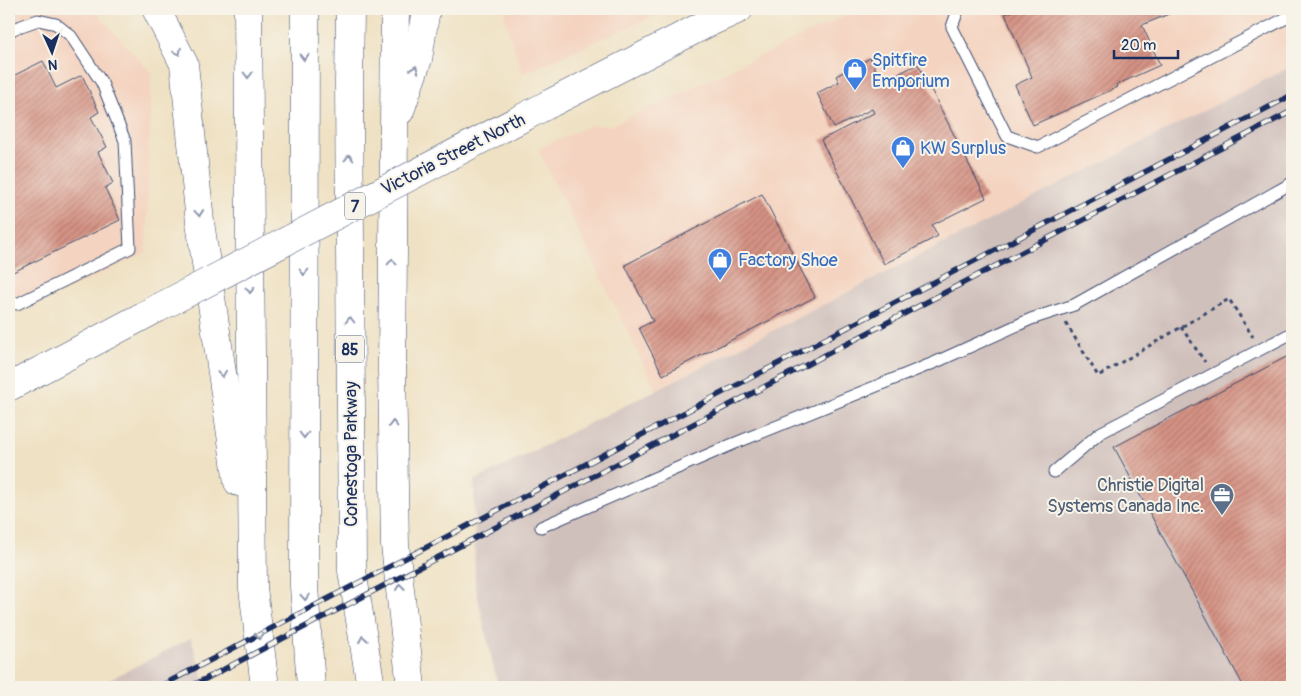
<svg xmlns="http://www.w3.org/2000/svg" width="1301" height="696" font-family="Pangolin,sans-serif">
	<defs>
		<pattern id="building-hatch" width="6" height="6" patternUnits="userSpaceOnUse" patternTransform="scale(1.25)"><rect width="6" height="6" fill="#d69384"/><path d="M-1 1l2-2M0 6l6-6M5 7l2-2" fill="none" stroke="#ad786f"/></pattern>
	</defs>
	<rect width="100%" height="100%" fill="#f7f3e8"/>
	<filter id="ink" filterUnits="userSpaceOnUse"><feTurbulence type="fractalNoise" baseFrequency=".02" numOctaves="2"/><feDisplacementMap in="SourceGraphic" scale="10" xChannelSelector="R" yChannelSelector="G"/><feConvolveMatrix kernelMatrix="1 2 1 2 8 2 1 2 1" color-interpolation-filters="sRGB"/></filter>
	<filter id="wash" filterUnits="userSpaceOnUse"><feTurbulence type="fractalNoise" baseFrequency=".0096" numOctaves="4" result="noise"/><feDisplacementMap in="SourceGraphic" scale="20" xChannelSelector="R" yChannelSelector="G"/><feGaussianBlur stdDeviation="1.12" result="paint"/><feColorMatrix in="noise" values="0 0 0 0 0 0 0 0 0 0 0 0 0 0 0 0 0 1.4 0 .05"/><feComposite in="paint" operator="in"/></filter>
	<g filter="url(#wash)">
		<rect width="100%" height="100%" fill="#efe1c3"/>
		<g fill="#f4d3c0">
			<path d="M9,9H93L151,73L146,253L9,317Z"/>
			<path d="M505,9H671L522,74L506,23Z"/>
			<path d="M860,9H1292V66L656,390L538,149L591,125L611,126Z"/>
		</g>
		<g fill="#d0c0bc">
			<path d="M1292,66V687H498L475,585L474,481L656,390Z"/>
			<path d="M191,638L206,687H95Z"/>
		</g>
		<g id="blocks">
			<g fill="url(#building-hatch)">
				<path d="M1018,9H1181L1142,25L1160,65L1116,85L1118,87L1033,125L1015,85L1032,77L1005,14Z"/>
				<path d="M870,58L882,82L918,64L986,198L932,225L938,236L884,264L821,140L874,113L872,109L834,128L817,93L839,82L836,76Z"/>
				<path d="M43,61L56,88L82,75L99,112L91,117L107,147L98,152L113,183L105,188L120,220L9,274V78Z"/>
				<path d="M762,194L815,297L663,375L639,328L653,321L625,265Z"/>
				<path d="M1292,354V687H1244L1114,447Z"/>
			</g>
		</g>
	</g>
	<g filter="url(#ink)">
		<use href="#blocks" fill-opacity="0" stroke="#3b4a6d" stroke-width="1"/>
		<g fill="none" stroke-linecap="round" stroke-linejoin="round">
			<defs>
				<g id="lane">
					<path d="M960,9L958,10L952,27L1007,136L1038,147L1292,15"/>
					<path d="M9,32L13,29L38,20L56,24L71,36L102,83L125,141L130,248L17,304L9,300"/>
					<path d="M1054,472L1100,433L1292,333"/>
					<path d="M541,527L733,444L936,362L1031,319L1074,305L1292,183"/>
				</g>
				<g id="primary">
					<path d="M549,104L708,23L739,9"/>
					<path d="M9,387L160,307"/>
				</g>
				<g id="highway">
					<path d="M156,9L184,64L200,222L238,482"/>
					<path d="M248,9L253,588L265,687"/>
					<path d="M305,9L304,586L311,687"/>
					<path d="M350,9L349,82L352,571L371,687"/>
					<path d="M395,9L392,369L395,545L411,687"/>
					<path d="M400,111L418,59L426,9"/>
				</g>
			</defs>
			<use href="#lane" stroke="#3b4a6d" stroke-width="13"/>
			<use href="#primary" stroke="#3b4a6d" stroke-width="29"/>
			<use href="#highway" stroke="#3b4a6d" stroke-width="29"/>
			<g stroke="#3b4a6d" stroke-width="3" stroke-dasharray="4 4" stroke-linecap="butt">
				<path d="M1066,323L1098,376L1229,299L1253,337"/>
				<path d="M1181,327L1205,362"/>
			</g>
			<use href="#lane" stroke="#fff" stroke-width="11"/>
			<use href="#primary" stroke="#fff" stroke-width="28"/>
			<use href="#highway" stroke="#fff" stroke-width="28"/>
			<defs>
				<g id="rail">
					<path d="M159,687L1292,95"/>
					<path d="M190,687L1292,111"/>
				</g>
			</defs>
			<use href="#rail" stroke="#1b2f5e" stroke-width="5.5"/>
			<use href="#rail" stroke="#f7f3e8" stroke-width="4" stroke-dasharray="11" stroke-linecap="butt"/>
			<defs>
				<path id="primary-bridge" d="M160,307L549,104"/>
			</defs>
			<use href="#primary-bridge" stroke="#3b4a6d" stroke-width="29" stroke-linecap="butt"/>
			<use href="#primary-bridge" stroke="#fff" stroke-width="28"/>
		</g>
		<defs><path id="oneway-chevron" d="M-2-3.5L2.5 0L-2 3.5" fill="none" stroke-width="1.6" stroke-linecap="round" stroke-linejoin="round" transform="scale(1.25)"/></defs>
		<g stroke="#8d97ae">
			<use href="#oneway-chevron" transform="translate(178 52) rotate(64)"/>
			<use href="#oneway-chevron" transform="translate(304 57) rotate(91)"/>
			<use href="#oneway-chevron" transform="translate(415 69) rotate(-70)"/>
			<use href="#oneway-chevron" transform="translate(248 75) rotate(90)"/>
			<use href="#oneway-chevron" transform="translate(349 158) rotate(-90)"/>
			<use href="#oneway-chevron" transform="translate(199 213) rotate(85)"/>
			<use href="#oneway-chevron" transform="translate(392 262) rotate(-90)"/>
			<use href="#oneway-chevron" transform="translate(304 272) rotate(90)"/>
			<use href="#oneway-chevron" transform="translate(250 290) rotate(89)"/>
			<use href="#oneway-chevron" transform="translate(350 320) rotate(-90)"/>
			<use href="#oneway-chevron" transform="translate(222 374) rotate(82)"/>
			<use href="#oneway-chevron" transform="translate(393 424) rotate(-91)"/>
			<use href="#oneway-chevron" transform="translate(304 435) rotate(90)"/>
			<use href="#oneway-chevron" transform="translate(400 587) rotate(-96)"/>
			<use href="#oneway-chevron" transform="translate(305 597) rotate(86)"/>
			<use href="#oneway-chevron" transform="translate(259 636) rotate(83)"/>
			<use href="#oneway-chevron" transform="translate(363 639) rotate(-99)"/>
		</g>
	</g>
	<defs>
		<symbol id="shop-pin" viewBox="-11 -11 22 30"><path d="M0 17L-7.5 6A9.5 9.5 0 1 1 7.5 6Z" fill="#3f7fe0" stroke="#f7f3e8"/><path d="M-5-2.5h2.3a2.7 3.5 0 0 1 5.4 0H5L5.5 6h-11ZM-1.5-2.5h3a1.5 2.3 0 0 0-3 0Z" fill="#fff"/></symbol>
		<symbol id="office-pin" viewBox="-11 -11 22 30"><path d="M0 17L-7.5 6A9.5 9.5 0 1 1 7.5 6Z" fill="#5c6f8a" stroke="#f7f3e8"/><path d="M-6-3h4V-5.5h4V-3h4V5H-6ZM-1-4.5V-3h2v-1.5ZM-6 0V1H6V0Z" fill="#fff"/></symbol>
	</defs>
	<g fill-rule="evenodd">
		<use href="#shop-pin" x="841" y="56" width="28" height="38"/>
		<use href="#shop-pin" x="889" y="134" width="28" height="38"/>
		<use href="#shop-pin" x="706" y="246" width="28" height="38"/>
		<use href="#office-pin" x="1208" y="481" width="28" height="38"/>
	</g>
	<g text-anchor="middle" stroke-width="4" stroke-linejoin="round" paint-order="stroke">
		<g fill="#f7f3e8" stroke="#5d6a87" stroke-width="1">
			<rect x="345" y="192.5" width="20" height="27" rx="4"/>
			<rect x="336" y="335.5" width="28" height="27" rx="4"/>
		</g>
		<g font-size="16" font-weight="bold" fill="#1b2f5e">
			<text x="355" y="212">7</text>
			<text x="350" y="355">85</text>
		</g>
		<g font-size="18" fill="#366cbe" stroke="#f7f3e8" text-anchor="start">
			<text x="872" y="66">Spitfire<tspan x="872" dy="21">Emporium</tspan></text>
			<text x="920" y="154">KW Surplus</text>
			<text x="738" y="266">Factory Shoe</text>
		</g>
		<g font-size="18" fill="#1b2f5e" stroke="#f7f3e8">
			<text transform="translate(453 154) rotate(-27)" y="6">Victoria Street North</text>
			<text transform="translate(351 454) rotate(-90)" y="6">Conestoga Parkway</text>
		</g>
		<g font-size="18" fill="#4e5e75" stroke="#f7f3e8" text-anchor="end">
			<text x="1204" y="491">Christie Digital<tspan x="1204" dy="21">Systems Canada Inc.</tspan></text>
		</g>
	</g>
	<rect width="1301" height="696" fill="none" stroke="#f7f3e8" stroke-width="30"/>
	<g transform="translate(52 52) rotate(177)" stroke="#f7f3e8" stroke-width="4" paint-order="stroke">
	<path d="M0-4L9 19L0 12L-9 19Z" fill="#1b2f5e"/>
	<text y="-8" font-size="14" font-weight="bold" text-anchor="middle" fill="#1b2f5e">N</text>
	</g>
	<path d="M1114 50v8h64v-8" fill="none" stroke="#1b2f5e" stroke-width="2.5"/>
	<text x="1121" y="50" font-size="15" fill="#1b2f5e" stroke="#f7f3e8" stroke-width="4" paint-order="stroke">20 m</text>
</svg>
